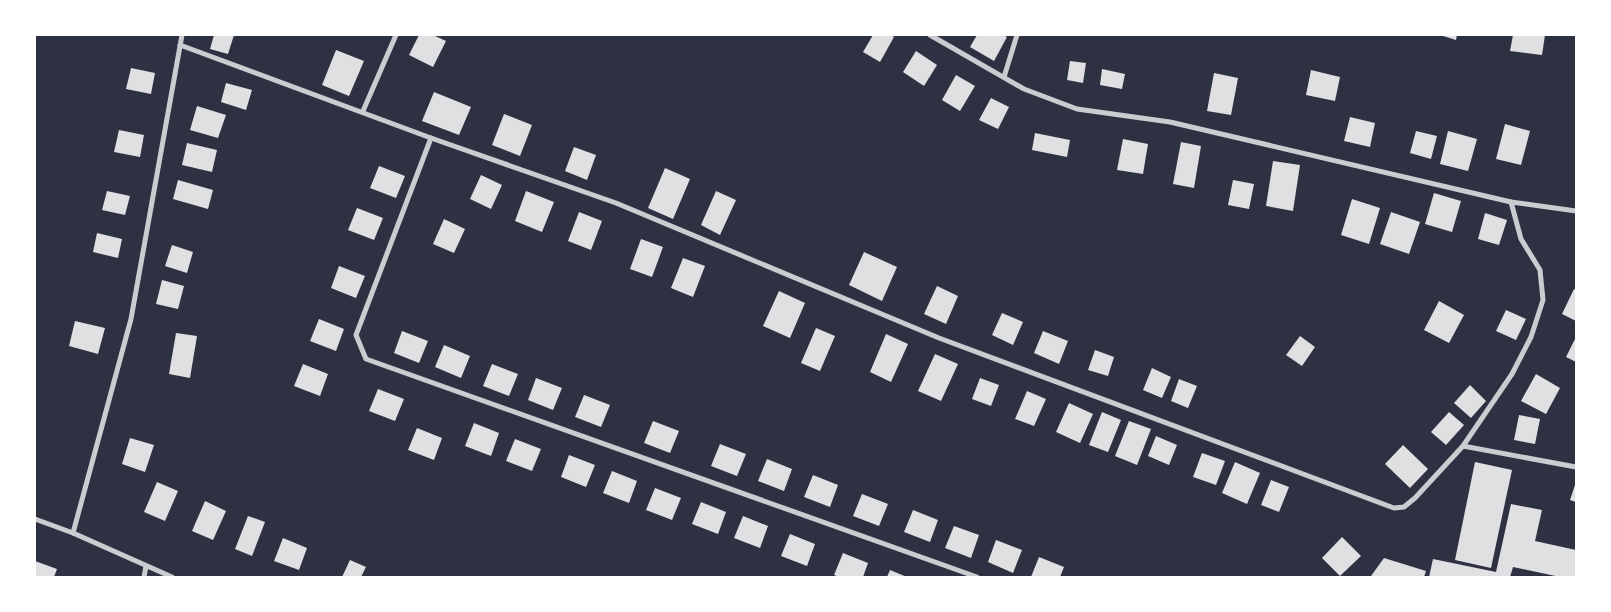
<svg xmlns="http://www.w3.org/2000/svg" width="1611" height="612" font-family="Inter,sans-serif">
	<rect width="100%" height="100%" fill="#2d3142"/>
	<g fill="#e0e0e3">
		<path d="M214,35H234L228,54L210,49Z"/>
		<path d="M419,35H433L446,41L433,67L409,55Z"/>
		<path d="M873,35H891L894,37L880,62L863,52Z"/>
		<path d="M977,35H1003L1007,37L994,61L970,47Z"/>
		<path d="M1440,35H1457L1456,40Z"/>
		<path d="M1513,35H1545L1542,55L1510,51Z"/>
		<path d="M336,50L364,61L349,96L322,85Z"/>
		<path d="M916,51L937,65L924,86L903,72Z"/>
		<path d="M1070,61L1086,63L1083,83L1067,80Z"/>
		<path d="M131,68L155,73L151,94L126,89Z"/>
		<path d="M1102,69L1125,74L1122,89L1100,85Z"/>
		<path d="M1311,70L1340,77L1335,101L1306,95Z"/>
		<path d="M1214,73L1238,78L1231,115L1207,111Z"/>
		<path d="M956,75L975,86L960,111L942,100Z"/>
		<path d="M226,83L252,90L246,110L221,102Z"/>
		<path d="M434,92L471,107L459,135L422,121Z"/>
		<path d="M991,98L1009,107L998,129L979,120Z"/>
		<path d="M197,106L226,115L218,138L190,130Z"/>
		<path d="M504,114L532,125L520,156L492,145Z"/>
		<path d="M1350,117L1375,123L1370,147L1344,141Z"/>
		<path d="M1505,124L1530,131L1521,165L1496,159Z"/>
		<path d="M119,130L144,135L140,157L114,152Z"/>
		<path d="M1416,131L1437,136L1431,159L1410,153Z"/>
		<path d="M1448,131L1477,139L1468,171L1440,164Z"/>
		<path d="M1035,133L1070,140L1067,157L1032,150Z"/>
		<path d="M1123,139L1148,144L1143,174L1117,170Z"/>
		<path d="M1181,142L1201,146L1194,188L1173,184Z"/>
		<path d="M187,143L217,150L212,172L182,165Z"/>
		<path d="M574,147L596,155L587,180L565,171Z"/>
		<path d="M1273,161L1300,165L1293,211L1266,206Z"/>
		<path d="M379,166L405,176L396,198L370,188Z"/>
		<path d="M665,168L690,179L673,219L648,208Z"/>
		<path d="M481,175L502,185L491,209L470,199Z"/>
		<path d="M178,180L213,190L208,209L173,199Z"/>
		<path d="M1233,180L1254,184L1249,209L1228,205Z"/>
		<path d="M107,191L130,196L125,215L102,210Z"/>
		<path d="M526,191L554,202L542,232L515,221Z"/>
		<path d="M716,191L736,200L720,235L701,225Z"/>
		<path d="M1434,193L1461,201L1452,232L1425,224Z"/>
		<path d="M1352,199L1380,208L1369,244L1341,235Z"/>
		<path d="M357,208L383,218L374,240L348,230Z"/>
		<path d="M579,212L602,221L591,250L568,241Z"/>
		<path d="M1391,212L1420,222L1409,254L1380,244Z"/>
		<path d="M1485,213L1507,220L1499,245L1478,239Z"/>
		<path d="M444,219L465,229L454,253L433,244Z"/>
		<path d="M97,233L122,239L118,258L93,252Z"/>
		<path d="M641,239L663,247L652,277L630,269Z"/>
		<path d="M172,245L193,252L187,273L165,266Z"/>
		<path d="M864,252L897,267L882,301L849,285Z"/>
		<path d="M683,258L705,266L693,297L671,288Z"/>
		<path d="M339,266L365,276L356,298L331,288Z"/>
		<path d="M162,280L184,286L178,309L156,304Z"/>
		<path d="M937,286L958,296L946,324L924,314Z"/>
		<path d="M1574,289L1576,290V321L1562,314Z"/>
		<path d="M779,291L805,303L790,338L763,326Z"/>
		<path d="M1439,301L1464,315L1449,343L1424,330Z"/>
		<path d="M1506,310L1526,319L1516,340L1496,331Z"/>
		<path d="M1002,313L1023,322L1013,345L992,335Z"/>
		<path d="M319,319L344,329L336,351L310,341Z"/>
		<path d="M75,321L105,328L98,354L69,346Z"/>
		<path d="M816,328L835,336L820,371L801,363Z"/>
		<path d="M402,331L428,341L419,363L394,353Z"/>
		<path d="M1043,331L1068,341L1059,364L1034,353Z"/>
		<path d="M176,333L197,336L190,378L169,374Z"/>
		<path d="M886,334L908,344L891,382L870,372Z"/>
		<path d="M1300,336L1315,347L1302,366L1286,355Z"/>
		<path d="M1576,337V362L1566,357Z"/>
		<path d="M444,345L470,356L461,378L435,367Z"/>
		<path d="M1095,350L1114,357L1108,376L1088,370Z"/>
		<path d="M935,354L958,364L941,401L918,391Z"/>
		<path d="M303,364L328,374L320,396L294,386Z"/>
		<path d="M492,364L518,374L509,396L483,386Z"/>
		<path d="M1152,368L1171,377L1162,398L1143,390Z"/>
		<path d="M1536,374L1560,388L1546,414L1521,401Z"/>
		<path d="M536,378L562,388L553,410L528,400Z"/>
		<path d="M980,378L999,385L991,406L972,399Z"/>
		<path d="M1179,379L1197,386L1188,408L1171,401Z"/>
		<path d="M1470,385L1486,401L1471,418L1454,403Z"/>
		<path d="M378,389L404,399L395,421L369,411Z"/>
		<path d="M1027,391L1046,399L1034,426L1015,419Z"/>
		<path d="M584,395L610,405L601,427L575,417Z"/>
		<path d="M1069,403L1093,414L1080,443L1056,432Z"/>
		<path d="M1102,412L1121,420L1108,452L1089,445Z"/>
		<path d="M1449,412L1464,425L1446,445L1431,432Z"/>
		<path d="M1519,415L1540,419L1535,444L1514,440Z"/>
		<path d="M653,421L679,431L670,453L644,443Z"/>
		<path d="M1129,421L1151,429L1137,465L1115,456Z"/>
		<path d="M474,423L499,433L491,456L465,446Z"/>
		<path d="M417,428L442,438L434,460L408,450Z"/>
		<path d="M1156,436L1177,445L1169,465L1148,456Z"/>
		<path d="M130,438L154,445L145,472L122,464Z"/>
		<path d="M515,439L541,449L532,471L506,461Z"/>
		<path d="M720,444L746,454L737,476L711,466Z"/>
		<path d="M1403,445L1428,469L1410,488L1385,464Z"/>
		<path d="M1202,453L1225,461L1216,485L1193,477Z"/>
		<path d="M569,455L595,465L586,487L561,477Z"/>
		<path d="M767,459L792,469L784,491L758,481Z"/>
		<path d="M1235,462L1260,473L1247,504L1222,493Z"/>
		<path d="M1475,462L1512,470L1491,568L1455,560Z"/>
		<path d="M612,471L637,481L629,503L603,493Z"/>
		<path d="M813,475L838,485L830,507L804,497Z"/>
		<path d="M1271,480L1289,487L1279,512L1261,505Z"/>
		<path d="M157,482L178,491L165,521L144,512Z"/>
		<path d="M1576,482V502L1570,500Z"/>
		<path d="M655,488L681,498L672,520L646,510Z"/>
		<path d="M862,494L888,504L879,526L853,516Z"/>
		<path d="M205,501L226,511L213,540L192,531Z"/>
		<path d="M701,502L726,512L718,534L692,524Z"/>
		<path d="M1511,504L1542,510L1535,541L1576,550L1575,577H1560L1513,567L1510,577H1429L1433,559L1496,572Z"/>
		<path d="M913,510L938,520L930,542L904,532Z"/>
		<path d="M248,516L265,522L252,556L235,549Z"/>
		<path d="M743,516L768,526L760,548L734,538Z"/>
		<path d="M954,526L979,535L971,558L945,548Z"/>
		<path d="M790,534L815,544L807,566L781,556Z"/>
		<path d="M1342,537L1361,556L1340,576L1322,558Z"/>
		<path d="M283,538L307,548L299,570L274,561Z"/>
		<path d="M996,540L1022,550L1013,573L988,562Z"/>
		<path d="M843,553L868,563L863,577H839L834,575Z"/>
		<path d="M1039,557L1064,567L1060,577H1031Z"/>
		<path d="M1384,558L1426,571L1424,577L1371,576Z"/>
		<path d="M350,560L366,567L361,577H342Z"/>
		<path d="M35,561L57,569L54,577H35Z"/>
		<path d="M890,570L907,577H887Z"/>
	</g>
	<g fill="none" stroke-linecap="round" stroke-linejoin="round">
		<g stroke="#caccd0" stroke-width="5">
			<path d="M930,35L1024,89L1077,109L1170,122L1511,202L1576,211"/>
			<path d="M180,45L431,138L616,203L939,338L1394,508L1404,507L1415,498L1463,446L1512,374L1531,337L1543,300L1540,270L1521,239L1511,202"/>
			<path d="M1004,77L1017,35"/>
			<path d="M363,111L396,35"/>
			<path d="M431,138L356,335L366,359L977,577"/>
			<path d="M1463,446L1576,467"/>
			<path d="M35,519L73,533L172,577"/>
			<path d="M73,533L131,319L182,35"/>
			<path d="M144,577L146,566"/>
		</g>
	</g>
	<rect width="1611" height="612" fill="none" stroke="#ffffff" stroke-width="72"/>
</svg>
